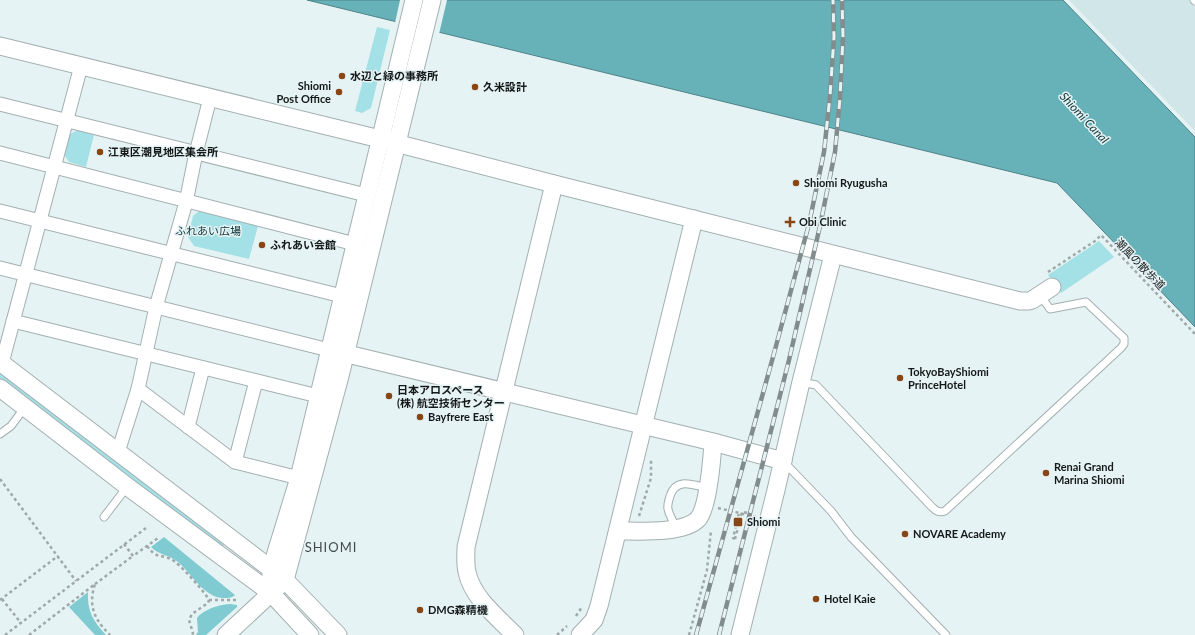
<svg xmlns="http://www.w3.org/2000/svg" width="1195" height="635" font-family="Lato,'Noto Sans JP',sans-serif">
	<rect width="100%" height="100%" fill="#e6f3f4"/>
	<path fill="#d0e6e8" d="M1069,0H1195V131Z"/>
	<g fill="#a3e1e6">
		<path d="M377,27L390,30L371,108L362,113L355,111Z"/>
		<path d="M78,130L94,135L86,167L69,162L63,153L68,135Z"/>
		<path d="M199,211L258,226L249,259L194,246L188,237L193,216Z"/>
		<path d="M1099,241L1114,257L1061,293L1048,275Z"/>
		<path d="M0,371L173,503L192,519L225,544L222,547L0,379Z"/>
	</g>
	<g fill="#80cbd1">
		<path d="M164,537L235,595C232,598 228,598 224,598C204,598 192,574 178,562C168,554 160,556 151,547Z"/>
		<path d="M88,592C87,611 93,621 106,635H95L69,607Z"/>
		<path d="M230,604L237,605V607L206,635H196L198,632L197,618C204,609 218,605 230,604Z"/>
	</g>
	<path fill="#67b1b8" stroke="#4e8388" d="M307,0H1063L1195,137V327L1057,183Z"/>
	<path fill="#e6f3f4" d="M400,0H447L439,34L395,23Z"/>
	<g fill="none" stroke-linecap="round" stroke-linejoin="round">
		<defs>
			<g id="service">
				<path d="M1194,0L1195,1"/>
				<path d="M801,382L816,385L932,507C936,511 939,513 945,511L1121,348L1124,344V338L1086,302L1050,309L1040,295"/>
				<path d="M0,434L11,426L25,407"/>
				<path d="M783,461L831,511L851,537L946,635"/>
				<path d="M104,517L127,487"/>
				<path d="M677,529C674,523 669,515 668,509C667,505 669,500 670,496C676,477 693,485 707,488"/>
			</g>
			<g id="minor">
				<path d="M0,104L366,195"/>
				<path d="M0,153L355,244"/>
				<path d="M0,211L342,296"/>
				<path d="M0,268L329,350"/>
				<path d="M13,321L318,396"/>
				<path d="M2,363L81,66"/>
				<path d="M138,389L235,462L299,478"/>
				<path d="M188,427L203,368"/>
				<path d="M118,452L138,389L156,307L186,202L196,153L210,98"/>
				<path d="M235,462L256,381"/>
			</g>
			<g id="tertiary">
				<path d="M0,46L380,139L554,184L1020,301H1029L1032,300L1052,287"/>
				<path d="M335,351L713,442L783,461"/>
				<path d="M0,362L271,569L285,580L338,635"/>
				<path d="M0,388L128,487L271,593L310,635"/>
				<path d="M618,531C638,531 684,534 698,519C708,508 712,459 713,442"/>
				<path d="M271,593V569L299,478L414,0"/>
				<path d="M226,635L285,580L340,376L432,0"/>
				<path d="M515,635C497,617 472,597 467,572C465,563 466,555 466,547L554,184"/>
				<path d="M580,635L594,620L599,606L694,219"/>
				<path d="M740,635L776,490L801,382L833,255"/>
			</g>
		</defs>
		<use href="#service" stroke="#a3afb0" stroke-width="9"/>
		<use href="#minor" stroke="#a3afb0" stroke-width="15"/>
		<use href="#tertiary" stroke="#a3afb0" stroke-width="19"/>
		<g stroke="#9fa9a9" stroke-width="2.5" stroke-dasharray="3 3" stroke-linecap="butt">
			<path d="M1048,272L1095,241L1101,235L1195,334"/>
			<path d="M0,479L76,581"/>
			<path d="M718,508L756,517"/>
			<path d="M639,516L651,478V459"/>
			<path d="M735,539L733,538L739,513"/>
			<path d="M124,544L133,556L158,538"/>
			<path d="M147,546C157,559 159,554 171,559C179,563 205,592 209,600L208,603L192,614L189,620L193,633L192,635"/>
			<path d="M95,584L133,556"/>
			<path d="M2,599L21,623"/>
			<path d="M0,600L58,556"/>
			<path d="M209,600H237"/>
			<path d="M576,616L582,607"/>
			<path d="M5,635L146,528"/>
			<path d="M29,635L95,584C88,606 94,619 110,635"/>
			<path d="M557,635L567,626"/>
			<path d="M689,635L707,570L711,530"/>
		</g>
		<use href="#service" stroke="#fff" stroke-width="7"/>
		<use href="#minor" stroke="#fff" stroke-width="13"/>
		<use href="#tertiary" stroke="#fff" stroke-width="17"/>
		<defs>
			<g id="rail">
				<path d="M696,635L773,357L809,224L824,152L830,96L834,37L833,0"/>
				<path d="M719,635L789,360L820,226L835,152L840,98L843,37L842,0"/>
			</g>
		</defs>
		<use href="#rail" stroke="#838c8d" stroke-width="4.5"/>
		<use href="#rail" stroke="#e6f3f4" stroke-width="3" stroke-dasharray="9" stroke-linecap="butt"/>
		<path stroke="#9fa9a9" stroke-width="2.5" stroke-dasharray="3 3" stroke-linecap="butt" d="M735,539L742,512L748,513"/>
	</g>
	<g fill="#884615" stroke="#e6f3f4" stroke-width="1.5">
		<circle cx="342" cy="76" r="4"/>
		<circle cx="475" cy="87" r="4"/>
		<circle cx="339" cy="92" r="4"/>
		<circle cx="100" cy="152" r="4"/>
		<circle cx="796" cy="183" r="4"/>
		<path d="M788 216h4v4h4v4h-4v4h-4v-4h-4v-4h4z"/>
		<circle cx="262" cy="245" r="4"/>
		<circle cx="900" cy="378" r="4"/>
		<circle cx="389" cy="396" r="4"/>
		<circle cx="420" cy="417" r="4"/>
		<circle cx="1046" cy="473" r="4"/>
		<rect x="733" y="517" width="10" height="10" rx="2"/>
		<circle cx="905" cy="534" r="4"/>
		<circle cx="816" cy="599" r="4"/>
		<circle cx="420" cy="610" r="4"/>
	</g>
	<g text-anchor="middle" stroke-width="3" stroke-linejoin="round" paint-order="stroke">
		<g font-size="11" font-weight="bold" fill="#141818" stroke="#e6f3f4" text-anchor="start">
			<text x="350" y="80">水辺と緑の事務所</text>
			<text x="331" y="90" text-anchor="end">Shiomi<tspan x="331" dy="13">Post Office</tspan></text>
			<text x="483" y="91">久米設計</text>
			<text x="108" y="156">江東区潮見地区集会所</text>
			<text x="804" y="187">Shiomi Ryugusha</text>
			<text x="799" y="226">Obi Clinic</text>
			<text x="270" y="249">ふれあい会館</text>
			<text x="908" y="376">TokyoBayShiomi<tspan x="908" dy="13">PrinceHotel</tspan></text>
			<text x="397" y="394">日本アロスペース<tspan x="397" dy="13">(株) 航空技術センター</tspan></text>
			<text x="428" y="421">Bayfrere East</text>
			<text x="1054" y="471">Renai Grand<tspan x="1054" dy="13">Marina Shiomi</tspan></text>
			<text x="747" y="526">Shiomi</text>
			<text x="913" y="538">NOVARE Academy</text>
			<text x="824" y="603">Hotel Kaie</text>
			<text x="428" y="614">DMG森精機</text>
		</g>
		<g font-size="11" fill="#103639" stroke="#e6f3f4">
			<text x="208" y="235">ふれあい広場</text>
		</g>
		<g font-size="11" fill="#141818" stroke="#e6f3f4">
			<text transform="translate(1140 264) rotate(46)" y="4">潮風の散歩道</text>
		</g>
		<g font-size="12" font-style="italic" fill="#0f3437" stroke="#e6f3f4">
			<text transform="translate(1084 118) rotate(47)" y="4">Shiomi Canal</text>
		</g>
		<g font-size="13" letter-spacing="1" fill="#424c4d" stroke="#e6f3f4">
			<text x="331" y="552">SHIOMI</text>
		</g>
	</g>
</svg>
